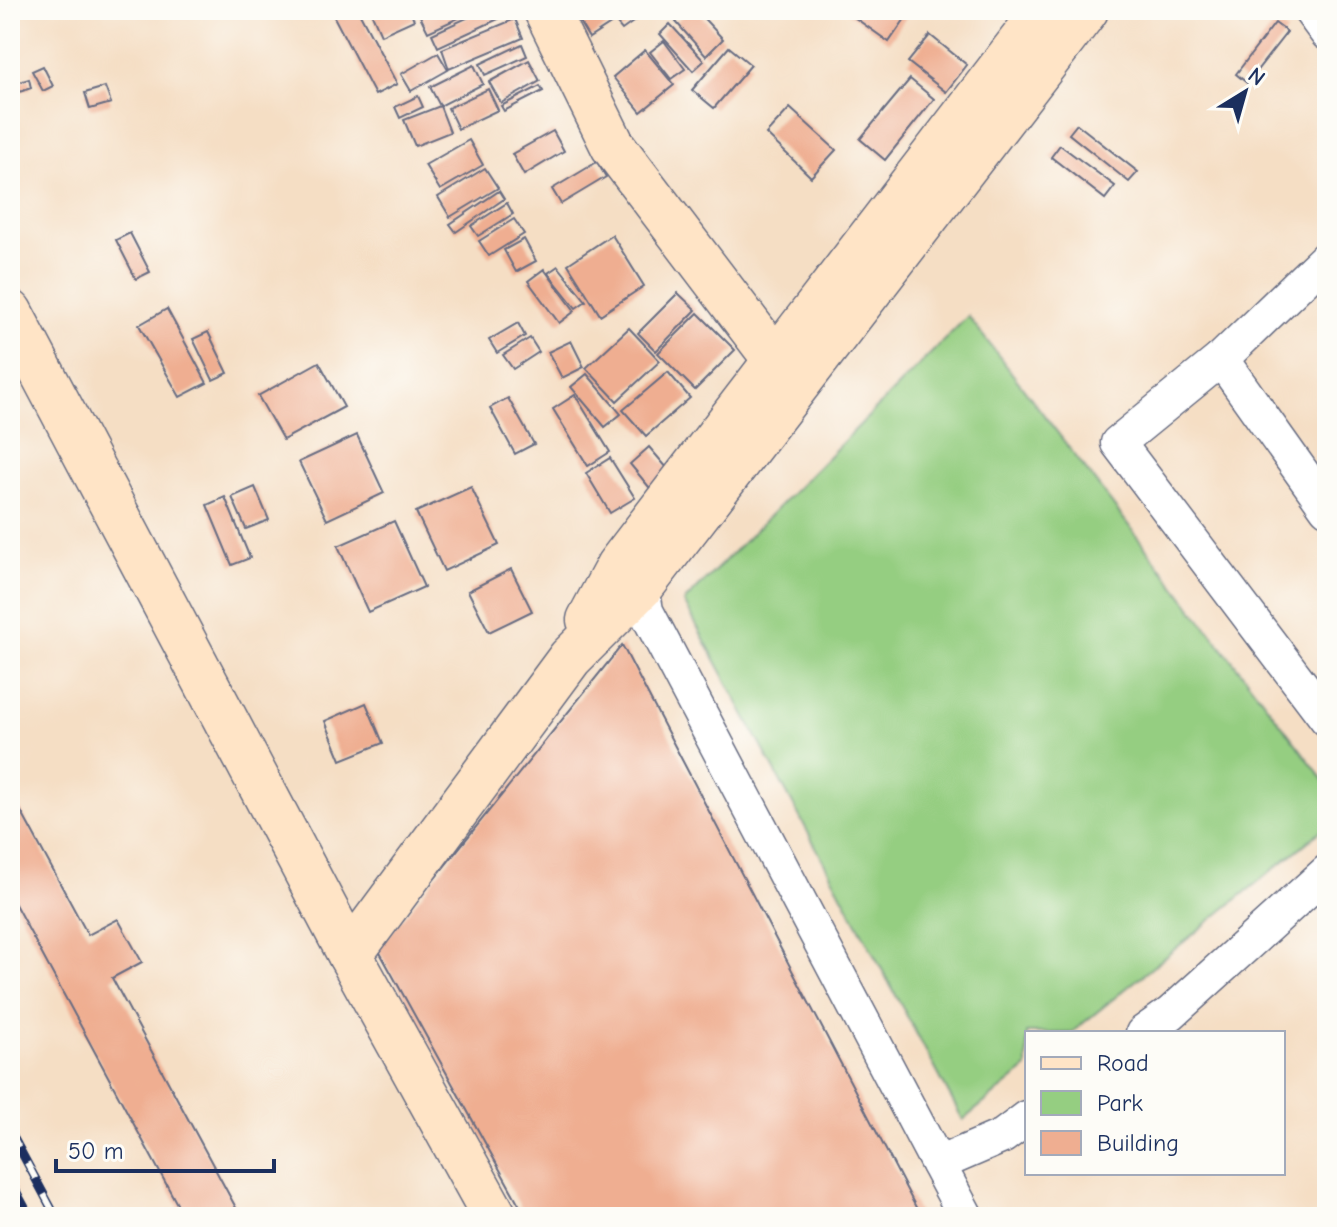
<svg xmlns="http://www.w3.org/2000/svg" width="1337" height="1227" font-family="'Comic Neue',sans-serif">
	<rect width="100%" height="100%" fill="#fdfcf7"/>
	<filter id="ink" filterUnits="userSpaceOnUse"><feTurbulence type="fractalNoise" baseFrequency=".0125" numOctaves="2"/><feDisplacementMap in="SourceGraphic" scale="16" xChannelSelector="R" yChannelSelector="G"/><feConvolveMatrix kernelMatrix="1 2 1 2 8 2 1 2 1" color-interpolation-filters="sRGB"/></filter>
	<filter id="wash" filterUnits="userSpaceOnUse"><feTurbulence type="fractalNoise" baseFrequency=".006" numOctaves="4" result="noise"/><feDisplacementMap in="SourceGraphic" scale="32" xChannelSelector="R" yChannelSelector="G"/><feGaussianBlur stdDeviation="1.8" result="paint"/><feColorMatrix in="noise" values="0 0 0 0 0 0 0 0 0 0 0 0 0 0 0 0 0 1.4 0 .05"/><feComposite in="paint" operator="in"/></filter>
	<g filter="url(#wash)">
		<rect width="100%" height="100%" fill="#f5dec4"/>
		<path fill="#95ce81" stroke="#587e70" stroke-width="2" d="M968,316L1327,784V826L1071,1033H1027V1068L963,1120L684,602Z"/>
		<g id="blocks">
			<g fill="#efae91">
				<path d="M344,10H358L397,84L375,95L333,15Z"/>
				<path d="M370,10H410L414,20L381,35Z"/>
				<path d="M417,10H476L428,32Z"/>
				<path d="M484,10H509L511,13L438,47L432,34Z"/>
				<path d="M600,10H632L589,38L580,23Z"/>
				<path d="M636,10H641L644,14L622,30L617,24Z"/>
				<path d="M688,10H696L723,39L706,56L676,22Z"/>
				<path d="M844,10H911L889,42Z"/>
				<path d="M515,19L523,38L449,69L442,49Z"/>
				<path d="M1275,23L1287,32L1247,83L1236,74Z"/>
				<path d="M670,24L704,61L693,71L660,34Z"/>
				<path d="M930,35L967,65L946,92L908,62Z"/>
				<path d="M664,41L685,69L671,79L650,52Z"/>
				<path d="M522,44L527,56L485,75L480,64Z"/>
				<path d="M729,47L751,65L714,108L692,90Z"/>
				<path d="M645,50L674,85L641,112L613,77Z"/>
				<path d="M438,53L448,70L411,91L401,74Z"/>
				<path d="M529,60L540,81L501,103L489,82Z"/>
				<path d="M474,65L483,84L440,106L430,87Z"/>
				<path d="M43,66L53,86L43,91L32,71Z"/>
				<path d="M29,79L31,88L11,95L10,85Z"/>
				<path d="M910,79L934,99L885,160L860,139Z"/>
				<path d="M540,86L543,91L504,111L501,106Z"/>
				<path d="M105,87L111,103L90,109L85,93Z"/>
				<path d="M488,89L498,110L458,129L448,108Z"/>
				<path d="M418,96L423,107L400,118L395,107Z"/>
				<path d="M440,106L450,132L415,146L404,120Z"/>
				<path d="M790,108L836,150L811,177L766,134Z"/>
				<path d="M1077,124L1138,172L1129,182L1069,134Z"/>
				<path d="M553,131L564,151L524,175L512,154Z"/>
				<path d="M469,140L483,165L440,190L425,165Z"/>
				<path d="M1060,145L1115,186L1105,199L1051,157Z"/>
				<path d="M597,162L606,177L561,204L552,189Z"/>
				<path d="M485,168L498,188L450,217L438,197Z"/>
				<path d="M499,191L504,199L456,232L450,224Z"/>
				<path d="M507,203L513,214L478,236L471,226Z"/>
				<path d="M514,219L524,234L489,256L479,241Z"/>
				<path d="M130,233L150,272L136,279L116,240Z"/>
				<path d="M612,235L644,286L600,315L568,264Z"/>
				<path d="M524,239L536,261L516,272L504,250Z"/>
				<path d="M558,266L586,301L576,308L548,273Z"/>
				<path d="M544,269L575,311L559,323L528,281Z"/>
				<path d="M678,293L696,310L656,351L638,333Z"/>
				<path d="M167,309L207,383L180,397L139,325Z"/>
				<path d="M698,313L735,350L695,390L658,353Z"/>
				<path d="M518,323L525,336L497,353L489,340Z"/>
				<path d="M629,328L660,361L617,401L586,368Z"/>
				<path d="M208,332L228,373L213,380L193,339Z"/>
				<path d="M530,338L539,352L513,369L503,355Z"/>
				<path d="M571,341L584,367L562,378L548,352Z"/>
				<path d="M319,362L344,407L283,440L258,396Z"/>
				<path d="M668,372L690,398L646,436L623,410Z"/>
				<path d="M587,374L621,414L605,427L571,387Z"/>
				<path d="M575,395L610,452L588,466L553,409Z"/>
				<path d="M508,398L534,444L515,454L490,408Z"/>
				<path d="M357,435L384,493L327,520L299,462Z"/>
				<path d="M649,447L674,476L654,493L630,464Z"/>
				<path d="M610,458L635,498L610,513L586,473Z"/>
				<path d="M255,487L269,520L246,529L232,497Z"/>
				<path d="M471,487L499,545L444,571L416,512Z"/>
				<path d="M225,497L250,558L232,565L207,505Z"/>
				<path d="M394,521L424,587L368,612L338,546Z"/>
				<path d="M511,569L532,611L489,632L468,591Z"/>
				<path d="M622,645L921,1217H526L378,949Z"/>
				<path d="M366,703L383,743L341,760L325,721Z"/>
				<path d="M10,791L88,935L118,919L142,962L112,978L241,1217H184L10,895Z"/>
			</g>
		</g>
	</g>
	<g filter="url(#ink)">
		<use href="#blocks" fill-opacity="0" stroke="#676c82" stroke-width="2"/>
		<g fill="none" stroke-linecap="round" stroke-linejoin="round">
			<defs>
				<g id="street">
					<path d="M1310,10L1327,33"/>
					<path d="M1327,257L1221,359L1118,443L1327,719"/>
					<path d="M1221,359L1327,508"/>
					<path d="M642,586L646,611L966,1217"/>
					<path d="M1143,1033L1171,1013L1327,872"/>
					<path d="M938,1164L1003,1136L1027,1118"/>
				</g>
				<g id="secondary">
					<path d="M546,10L613,146L793,383"/>
					<path d="M10,312L350,955L495,1217"/>
					<path d="M589,620L618,566L1045,10"/>
					<path d="M350,955L570,658L642,586L1086,10"/>
				</g>
			</defs>
			<use href="#street" stroke="#676c82" stroke-width="37"/>
			<use href="#secondary" stroke="#676c82" stroke-width="47"/>
			<use href="#street" stroke="#fff" stroke-width="34"/>
			<use href="#secondary" stroke="#ffe4c6" stroke-width="44"/>
			<defs>
				<g id="rail">
					<path d="M10,1131L56,1217"/>
					<path d="M10,1180L30,1217"/>
				</g>
			</defs>
			<use href="#rail" stroke="#1b2f5e" stroke-width="9"/>
			<use href="#rail" stroke="#fdfcf7" stroke-width="6" stroke-dasharray="18" stroke-linecap="butt"/>
		</g>
	</g>
	<rect width="1337" height="1227" fill="none" stroke="#fdfcf7" stroke-width="40"/>
	<rect x="1025" y="1031" width="260" height="144" fill="#fdfcf7" stroke="#a3aaba" stroke-width="2"/>
	<rect x="1041" y="1057" width="40" height="12" fill="#ffe4c6" stroke="#a3aaba" stroke-width="2"/>
	<text x="1097" y="1071" font-size="24" fill="#1b2f5e">Road</text>
	<rect x="1041" y="1091" width="40" height="24" fill="#95ce81" stroke="#a3aaba" stroke-width="2"/>
	<text x="1097" y="1111" font-size="24" fill="#1b2f5e">Park</text>
	<rect x="1041" y="1131" width="40" height="24" fill="#efae91" stroke="#a3aaba" stroke-width="2"/>
	<text x="1097" y="1151" font-size="24" fill="#1b2f5e">Building</text>
	<g transform="translate(1245 92) rotate(37)" stroke="#fdfcf7" stroke-width="6" paint-order="stroke">
	<path d="M0-6L14 30L0 20L-14 30Z" fill="#1b2f5e"/>
	<text y="-12" font-size="22" font-weight="bold" text-anchor="middle" fill="#1b2f5e">N</text>
	</g>
	<path d="M56 1159v12h218v-12" fill="none" stroke="#1b2f5e" stroke-width="4"/>
	<text x="68" y="1159" font-size="24" fill="#1b2f5e" stroke="#fdfcf7" stroke-width="6" paint-order="stroke">50 m</text>
</svg>
